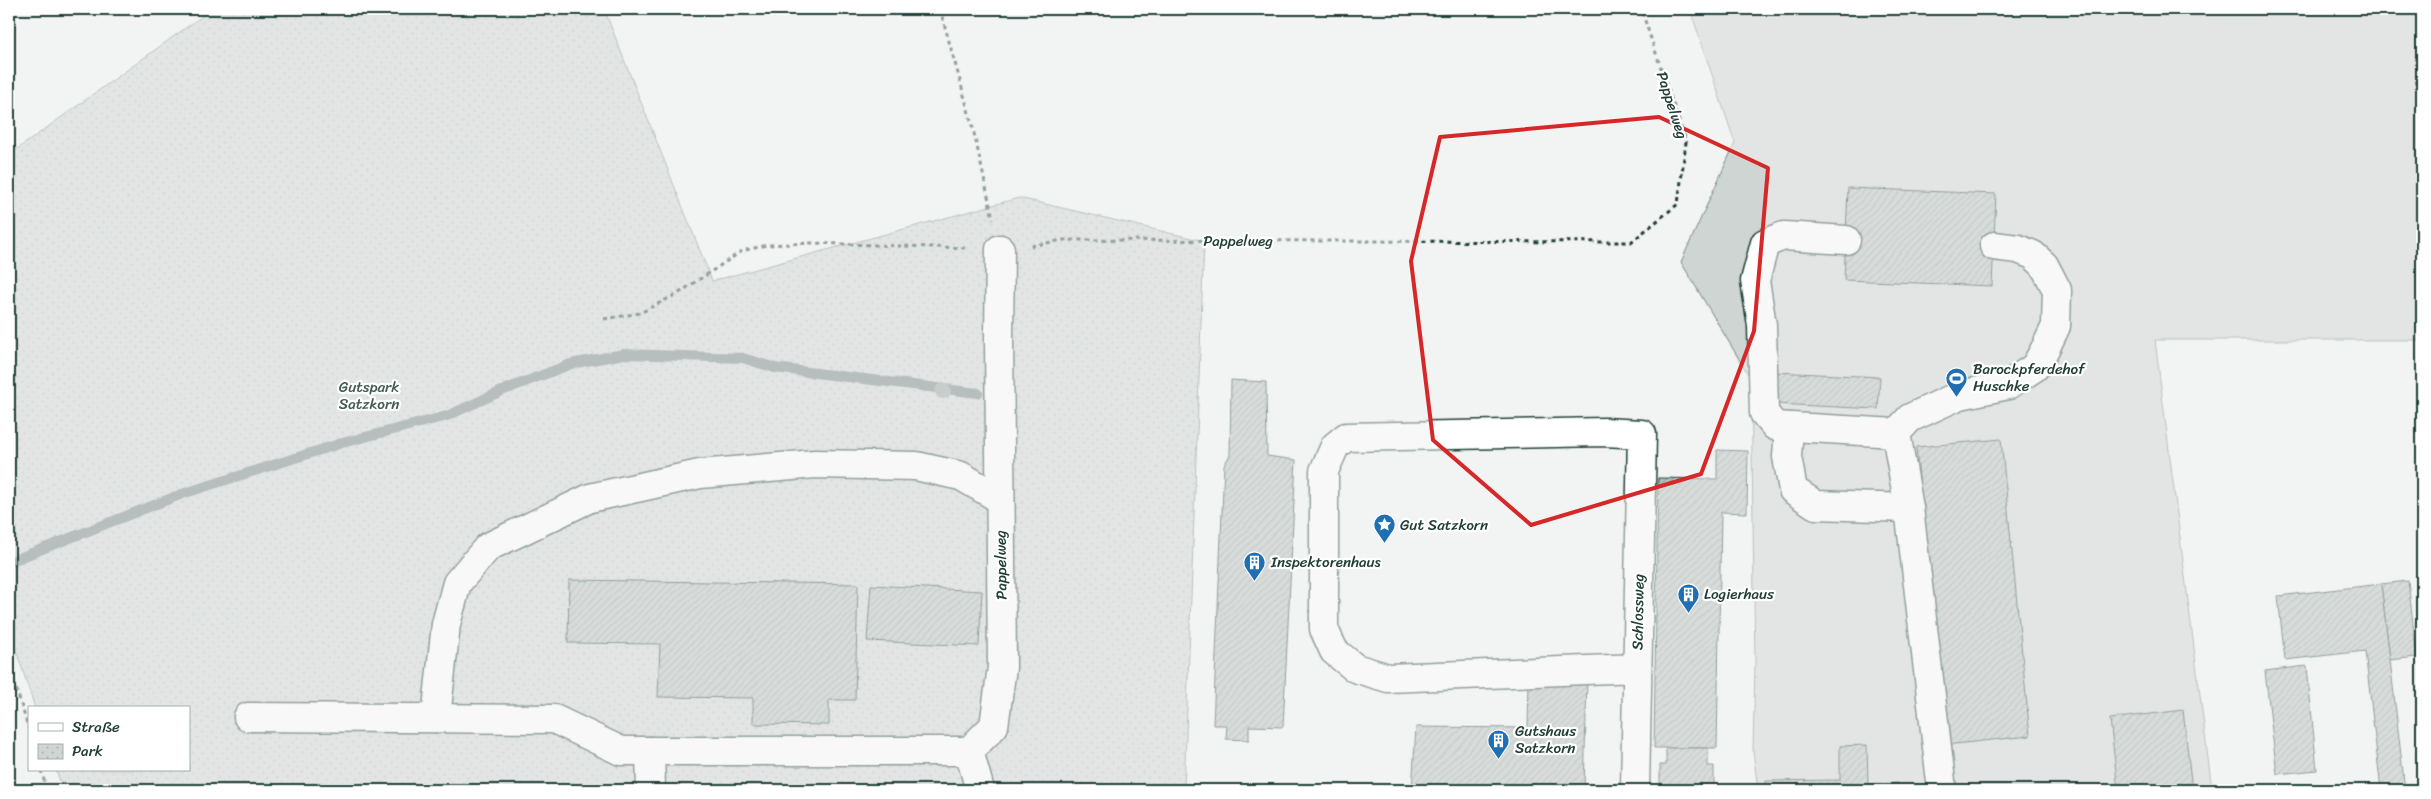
<svg xmlns="http://www.w3.org/2000/svg" width="2431" height="799" font-family="Sriracha,sans-serif">
	<defs>
		<pattern id="park-dots" width="8" height="8" patternUnits="userSpaceOnUse" patternTransform="scale(1.25)"><rect width="8" height="8" fill="#ced5d3"/><path d="M2 2h.1M6 6h.1" fill="none" stroke="#b0b8b6" stroke-width="1.8" stroke-linecap="round"/></pattern>
		<pattern id="building-hatch" width="6" height="6" patternUnits="userSpaceOnUse" patternTransform="scale(1.25)"><rect width="6" height="6" fill="#b7c1bd"/><path d="M-1 1l2-2M0 6l6-6M5 7l2-2" fill="none" stroke="#949e9a"/></pattern>
	</defs>
	<rect width="100%" height="100%" fill="#f2f3f3"/>
	<filter id="ink" filterUnits="userSpaceOnUse"><feTurbulence type="fractalNoise" baseFrequency=".02" numOctaves="2"/><feDisplacementMap in="SourceGraphic" scale="10" xChannelSelector="R" yChannelSelector="G"/><feConvolveMatrix kernelMatrix="1 2 1 2 8 2 1 2 1" color-interpolation-filters="sRGB"/></filter>
	<g filter="url(#ink)">
		<path fill="#ced5d3" stroke="#768984" d="M1690,9H2422V340H2155L2212,790H1758L1753,751L1755,665L1751,379L1681,262L1735,143Z"/>
		<path fill="url(#park-dots)" stroke="#768984" d="M212,9H604L712,281L1019,198L1204,241L1184,790H63L56,770H189V708H35L9,628V155Z"/>
		<g fill="none" stroke-linecap="round" stroke-linejoin="round">
			<path stroke="#6d807b" stroke-width="10" d="M9,562L182,494L342,443L447,416L504,390L571,364L624,354L743,358L775,368L978,393"/>
		</g>
		<g fill="url(#building-hatch)" stroke="#1f3d34">
			<path d="M1848,188L1996,194L1992,286L1844,280Z"/>
			<path d="M1775,372L1880,377L1878,409L1774,404Z"/>
			<path d="M1231,380L1266,382L1267,456L1296,460L1283,727L1249,726V740L1226,739L1227,725H1213L1224,465L1230,455Z"/>
			<path d="M2001,439L2030,736L1945,745L1916,447Z"/>
			<path d="M1717,450L1748,451L1747,513L1721,512L1717,748H1654L1658,478L1717,479Z"/>
			<path d="M569,580L858,584L855,700H829V725L753,724V698L658,697L660,644L568,643Z"/>
			<path d="M2408,581L2417,657L2390,660L2381,584Z"/>
			<path d="M2381,584L2390,660L2405,790H2381L2365,651L2285,660L2278,596Z"/>
			<path d="M871,585L982,591L979,646L867,641Z"/>
			<path d="M2307,666L2317,770L2277,774L2265,671Z"/>
			<path d="M1529,678L1587,679L1584,790H1412L1416,727L1528,728Z"/>
			<path d="M2183,710L2192,790H2118L2110,719Z"/>
			<path d="M1867,745L1868,784L1898,783V790H1766V781L1840,780V746Z"/>
			<path d="M1666,748H1708V766H1714V790H1660V765H1666Z"/>
		</g>
		<g fill="none" stroke-linecap="round" stroke-linejoin="round">
			<defs>
				<g id="minor">
					<path d="M1846,240L1784,236L1765,243L1755,281L1762,325L1764,413L1775,426L1896,433"/>
					<path d="M1789,427L1787,457L1793,490L1816,505L1909,508"/>
					<path d="M248,717L554,719L621,751H969L994,726L1002,667L999,338L1000,249"/>
					<path d="M436,718L446,624L457,583L488,547L590,498L700,474L815,464L916,466L961,476L1000,499"/>
					<path d="M650,751L651,790"/>
					<path d="M969,751L980,790"/>
					<path d="M1635,790L1642,434L1604,432L1346,437L1335,446L1324,471V629L1334,651L1355,668L1388,678L1637,668"/>
					<path d="M1942,790L1909,508L1896,433L1910,418L1960,395L2008,385L2035,367L2046,347L2056,326L2057,290L2044,265L2033,255L2018,249L1994,246"/>
				</g>
			</defs>
			<use href="#minor" stroke="#1f3d34" stroke-width="31"/>
			<g stroke="#1f3d34" stroke-width="3" stroke-dasharray="4 4" stroke-linecap="butt">
				<path d="M940,9L972,124L993,219"/>
				<path d="M1031,246L1063,240L1631,242L1678,204L1686,142L1641,9"/>
				<path d="M604,319L640,313L679,293L742,251L767,245L811,243L967,248"/>
				<path d="M9,666L29,730"/>
				<path d="M41,770L47,790"/>
			</g>
			<use href="#minor" stroke="#fff" stroke-width="28"/>
		</g>
		<circle fill="#919f9c" cx="943" cy="391" r="8"/>
	</g>
	<path d="M0 0H2431V799H0ZM1659,117L1768,168L1754,331L1701,474L1531,525L1433,440L1411,261L1440,137Z" fill="#f2f3f3" fill-opacity=".55" fill-rule="evenodd"/>
	<path fill="none" stroke="#d62828" stroke-width="4" stroke-linejoin="round" d="M1659,117L1768,168L1754,331L1701,474L1531,525L1433,440L1411,261L1440,137Z"/>
	<defs>
		<symbol id="stadium-pin" viewBox="-11 -11 22 30"><path d="M0 17L-7.5 6A9.5 9.5 0 1 1 7.5 6Z" fill="#1f6fb2" stroke="#fff"/><path d="M0-5a6.5 5 0 1 0 0 10a6.5 5 0 1 0 0-10ZM-3.5-1.8h7v3.6h-7Z" fill="#fff"/></symbol>
		<symbol id="sight-pin" viewBox="-11 -11 22 30"><path d="M0 17L-7.5 6A9.5 9.5 0 1 1 7.5 6Z" fill="#1f6fb2" stroke="#fff"/><path d="M0-6L1.8-2.2L6-1.7L2.9 1.2L3.7 5.4L0 3.3L-3.7 5.4L-2.9 1.2L-6-1.7L-1.8-2.2Z" fill="#fff"/></symbol>
		<symbol id="building-pin" viewBox="-11 -11 22 30"><path d="M0 17L-7.5 6A9.5 9.5 0 1 1 7.5 6Z" fill="#1f6fb2" stroke="#fff"/><path d="M-4-6H4V6H1V3H-1V6H-4ZM-2.5-4.3h1.7v1.8h-1.7ZM.8-4.3h1.7v1.8H.8ZM-2.5-1h1.7V.8h-1.7ZM.8-1h1.7V.8H.8Z" fill="#fff"/></symbol>
	</defs>
	<g fill-rule="evenodd">
		<use href="#stadium-pin" x="1944" y="366" width="25" height="34"/>
		<use href="#sight-pin" x="1372" y="512" width="25" height="34"/>
		<use href="#building-pin" x="1242" y="550" width="25" height="34"/>
		<use href="#building-pin" x="1676" y="582" width="25" height="34"/>
		<use href="#building-pin" x="1486" y="728" width="25" height="34"/>
	</g>
	<g text-anchor="middle" stroke-width="4.5" stroke-linejoin="round" paint-order="stroke">
		<g font-size="15" fill="#1f3d34" stroke="#fff">
			<text transform="translate(1672 105) rotate(72)" y="5">Pappelweg</text>
			<text x="1238" y="246">Pappelweg</text>
			<text transform="translate(1001 565) rotate(-91)" y="5">Pappelweg</text>
			<text transform="translate(1638 612) rotate(-89)" y="5">Schlossweg</text>
		</g>
		<g font-size="15" fill="#1f3d34" stroke="#fff" text-anchor="start">
			<text x="1973" y="374">Barockpferdehof<tspan x="1973" dy="17">Huschke</tspan></text>
			<text x="1400" y="530">Gut Satzkorn</text>
			<text x="1271" y="567">Inspektorenhaus</text>
			<text x="1704" y="599">Logierhaus</text>
			<text x="1515" y="736">Gutshaus<tspan x="1515" dy="17">Satzkorn</tspan></text>
		</g>
		<g font-size="15" fill="#425b54" stroke="#fff">
			<text x="369" y="392">Gutspark<tspan x="369" dy="17">Satzkorn</tspan></text>
		</g>
	</g>
	<rect width="2431" height="799" fill="none" stroke="#fff" stroke-width="30"/>
	<rect x="15" y="15" width="2401" height="769" fill="none" stroke="#1f3d34" stroke-width="2" filter="url(#ink)"/>
	<rect x="28" y="706" width="162" height="65" fill="#ffffff" stroke="#a5b1ae"/>
	<rect x="38" y="723" width="25" height="8" fill="#ffffff" stroke="#a5b1ae"/>
	<text x="72" y="732" font-size="15" fill="#1f3d34">Straße</text>
	<rect x="38" y="744" width="25" height="15" fill="url(#park-dots)" stroke="#a5b1ae"/>
	<text x="72" y="756" font-size="15" fill="#1f3d34">Park</text>
</svg>
